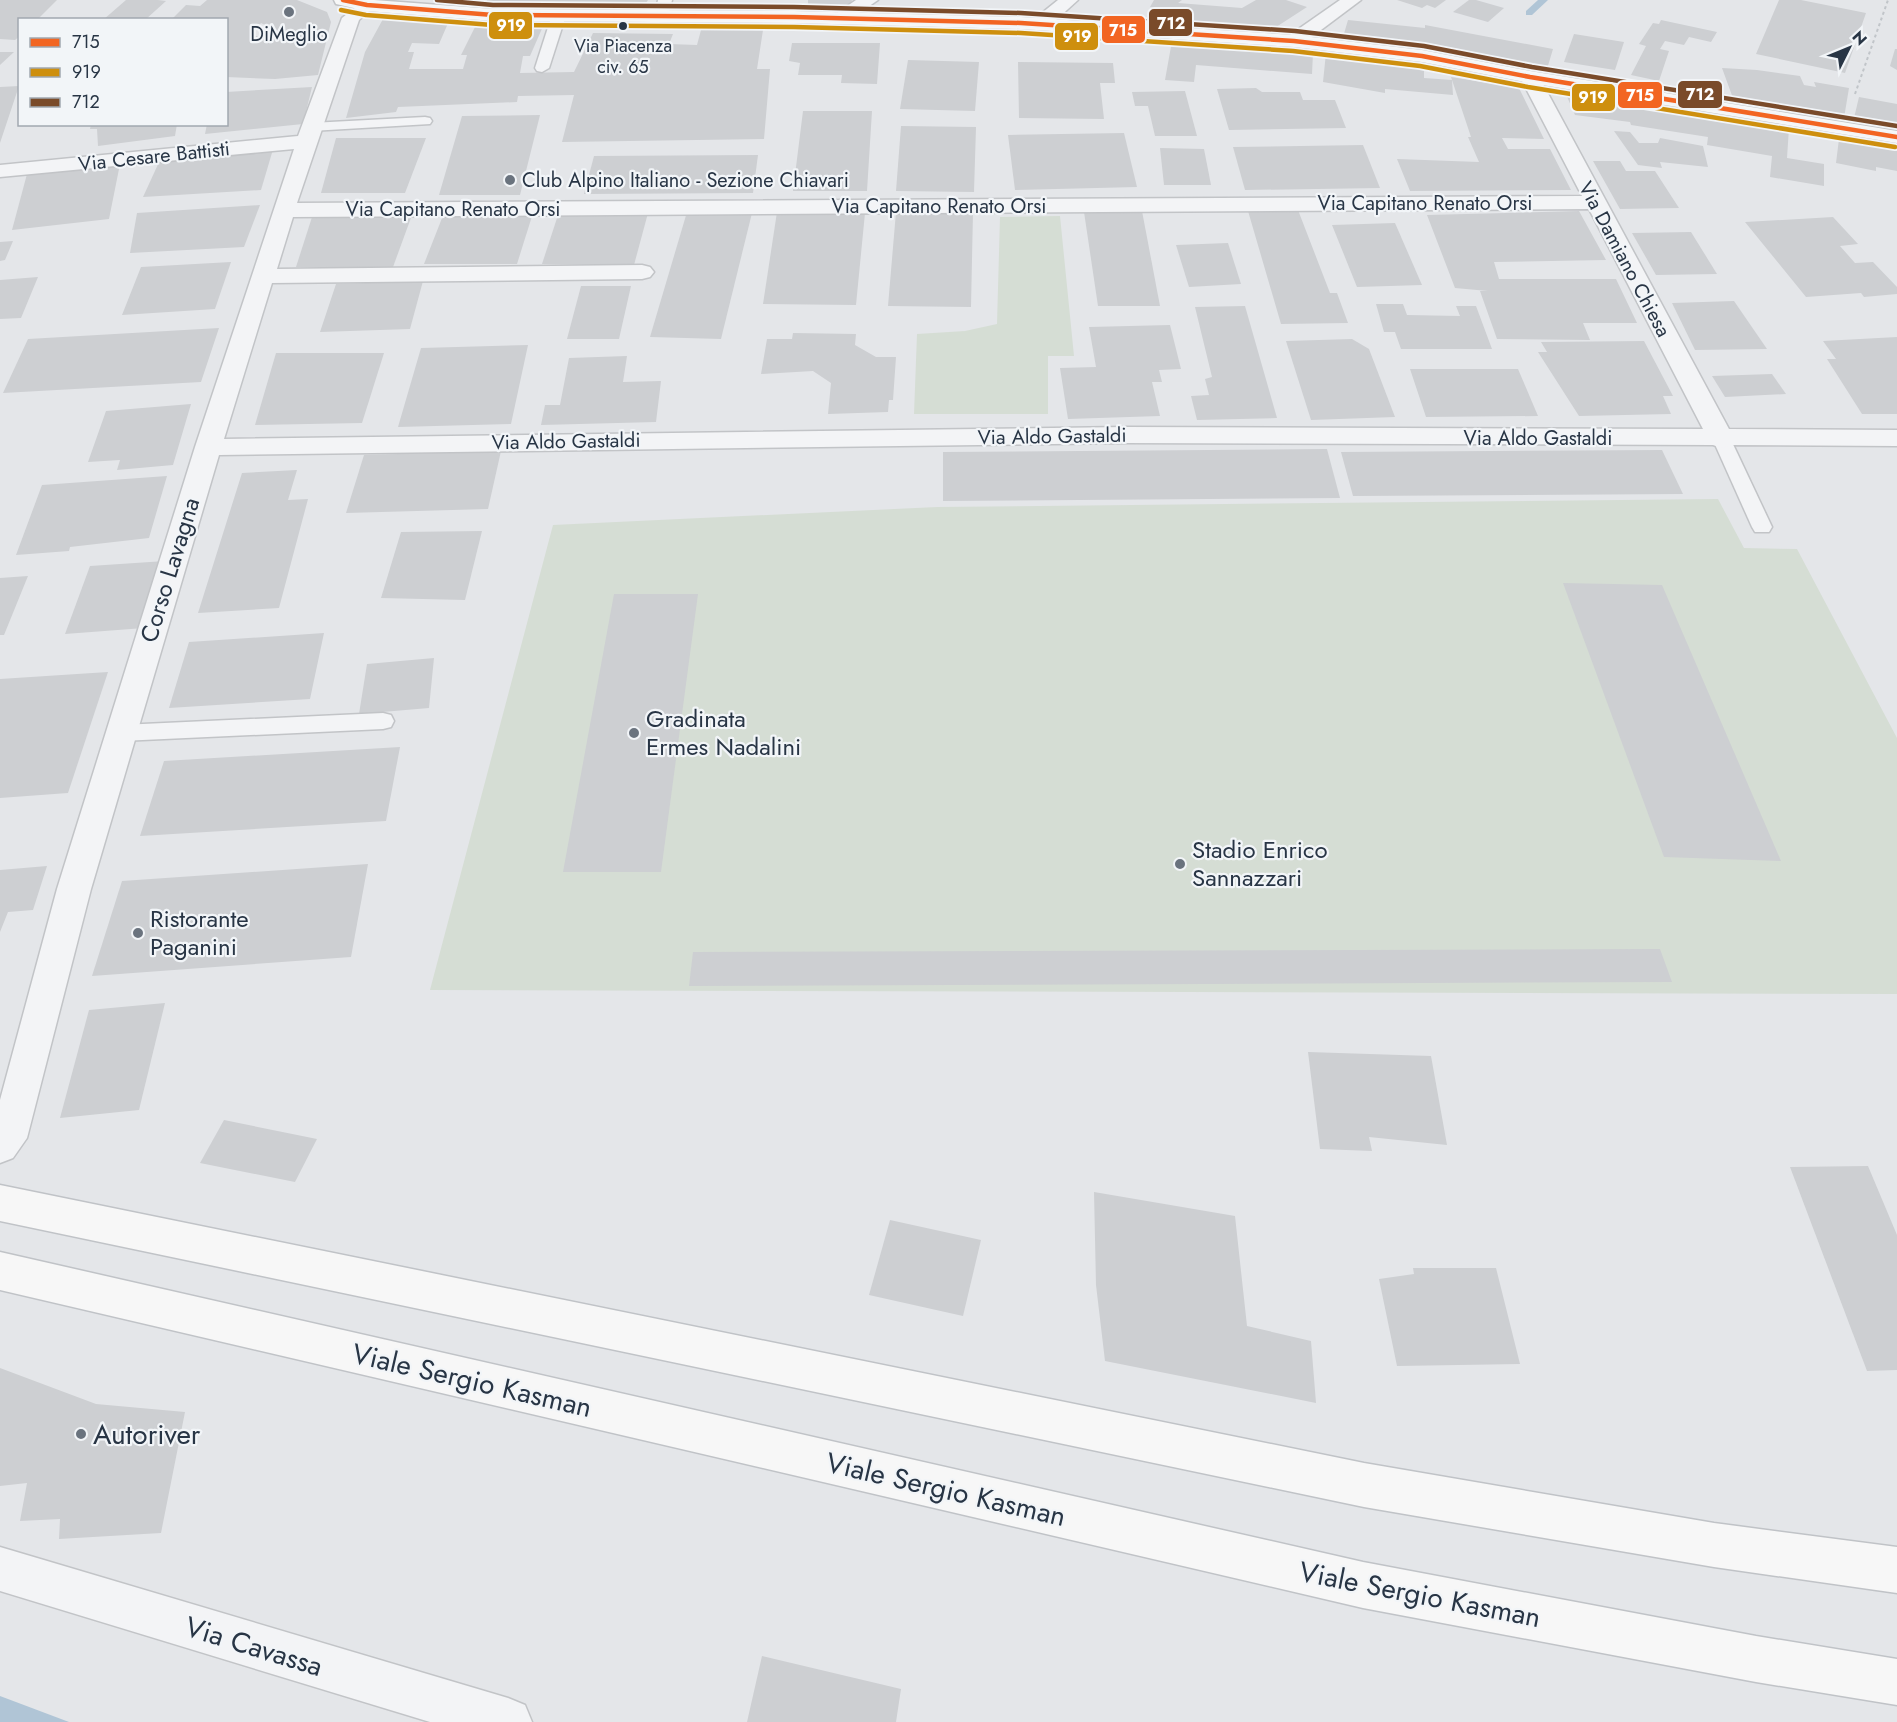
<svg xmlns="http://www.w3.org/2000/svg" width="1897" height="1722" font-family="Jost,sans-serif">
	<rect width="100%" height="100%" fill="#e4e6e9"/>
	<g fill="#d5ddd4">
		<path d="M1060,216L1074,356H1048V414H914L917,334L965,331L997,324L1000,217Z"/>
		<path d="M1718,499L1744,548L1797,549L1897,738V994L430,990L553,525L937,507Z"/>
	</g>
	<path fill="#b0c5d6" d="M0,1696L69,1722H0Z"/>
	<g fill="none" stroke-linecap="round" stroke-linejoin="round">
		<path fill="#b0c5d6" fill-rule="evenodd" d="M1538,0H1548L1532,15H1526V11Z"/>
	</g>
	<g fill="#cdcfd2" fill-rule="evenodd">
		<path d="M0,0H57L37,20H20V36L15,40L0,39Z"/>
		<path d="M126,0H158L166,1L145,20H103Z"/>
		<path d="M207,0H297L327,12L331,22L318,75L275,79L226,77V20H171L186,5L200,6ZM261,23L273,29L272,36H250Z"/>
		<path d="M487,0H648L646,3L590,5L485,6Z"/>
		<path d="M808,0H852L849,7L808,8Z"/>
		<path d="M1154,0H1182L1178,3L1242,8L1256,0H1286L1307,7L1270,31L1168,23L1170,11L1150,7Z"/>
		<path d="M1397,0H1446L1435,8L1427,5L1422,8Z"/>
		<path d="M1469,0H1476L1504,8L1488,22L1453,12Z"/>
		<path d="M1779,0H1801L1866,13L1845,73L1756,54Z"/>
		<path d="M383,19L449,21L439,44L412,43L408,52H414L409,69H463L467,55H461L477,23L544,24L530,56H523L520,73L574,72L593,33L673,34L669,44L697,45L701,30H763L757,69H770L764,139L562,142L574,95L518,96L517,102L398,107L396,112L346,118L365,52Z"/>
		<path d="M1348,20L1425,28V25L1553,49L1547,69L1411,45L1343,37Z"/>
		<path d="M1661,20L1717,32L1711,42L1689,37L1684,45L1665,41L1660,49L1669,51L1659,81L1631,75L1646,46L1639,44L1653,23L1659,24Z"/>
		<path d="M1574,34L1624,42L1615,70L1564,62Z"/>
		<path d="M1172,41L1313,53L1312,74L1196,65L1194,82L1165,80Z"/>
		<path d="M792,43H880L877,84L841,83L842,75H798L800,63L789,61Z"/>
		<path d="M1895,49H1897V70L1890,66Z"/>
		<path d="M0,52H14L0,65Z"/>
		<path d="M1326,53L1424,68V78L1452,80L1453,95L1385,89V93L1323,82Z"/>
		<path d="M908,60L979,62L975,111L900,109Z"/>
		<path d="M1018,62L1113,63L1115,83H1100L1104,119L1019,118Z"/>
		<path d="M1722,68L1757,70L1800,76L1804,85L1816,87L1814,82L1849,88L1844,118L1734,101Z"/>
		<path d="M1451,77L1519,88L1544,139L1502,138L1508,149H1550L1571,190L1410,191L1397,159L1479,162L1468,137H1471Z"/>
		<path d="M19,86L0,143V87Z"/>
		<path d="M312,87L303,124L205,134L207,124H226V92Z"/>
		<path d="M1256,88L1262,92H1300L1303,100H1335L1346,128L1229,130L1217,89Z"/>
		<path d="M1185,91L1197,136H1155L1148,106H1135L1132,92Z"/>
		<path d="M1565,92L1789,128L1787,158L1824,164V186L1770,177L1772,156L1707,145L1708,137L1631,125L1630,122L1575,115Z"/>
		<path d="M1859,97L1897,104V126L1854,118Z"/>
		<path d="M803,111H872L867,191H793Z"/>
		<path d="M540,115L520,195H439L462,116Z"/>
		<path d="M91,124H177L175,136L98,146L97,129H90Z"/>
		<path d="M901,126L976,127L974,192L896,191Z"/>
		<path d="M1614,131L1630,132L1639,143H1658L1660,138L1703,146L1708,167L1660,162L1662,168L1638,165Z"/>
		<path d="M1124,133L1137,187L1015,190L1008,135Z"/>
		<path d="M336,138H426L405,193H321Z"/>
		<path d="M1839,139L1897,149V171L1876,167V171L1836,163Z"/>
		<path d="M1363,145L1380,188L1245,190L1233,147Z"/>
		<path d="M274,146L261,190L143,197L160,160Z"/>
		<path d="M1160,148L1204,149L1211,185H1164Z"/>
		<path d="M758,155L753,193L584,194L594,156Z"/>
		<path d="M1593,161H1620L1626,171H1655L1679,208L1620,209Z"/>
		<path d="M120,164L109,219L12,230L27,174Z"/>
		<path d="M260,205L244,247L130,253L137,213Z"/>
		<path d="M1298,210L1330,293H1337L1348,323L1281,324L1248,211Z"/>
		<path d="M1142,211L1160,306H1098L1084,212Z"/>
		<path d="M1579,211L1606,260L1494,262L1499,279H1616L1637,323H1583L1590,340L1497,339L1480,291H1488L1455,288L1427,215Z"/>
		<path d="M559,212L648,213L634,265L542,264Z"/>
		<path d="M687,212L752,213L721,339L650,337Z"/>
		<path d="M777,212L865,213L856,305L763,304Z"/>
		<path d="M896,212H973L971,307L888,306Z"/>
		<path d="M444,213H533L517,264H424Z"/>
		<path d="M313,214L412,215L393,267H296Z"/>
		<path d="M1833,217L1858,244L1840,246L1855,263L1873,262L1897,287V294L1864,297L1861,293L1806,297L1745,222Z"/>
		<path d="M1395,223L1422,285L1357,287L1332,225Z"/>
		<path d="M1691,232L1717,274L1656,275L1632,233Z"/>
		<path d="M13,241L5,260L0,261V242Z"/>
		<path d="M1228,243L1241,284L1189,287L1176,245Z"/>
		<path d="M231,262L215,309L122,315L141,267Z"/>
		<path d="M38,277L21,318L0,319V280Z"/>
		<path d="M423,281L410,329L320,332L336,284Z"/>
		<path d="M581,286H631L619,339H567Z"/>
		<path d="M1734,301L1767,349L1695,350L1672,303Z"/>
		<path d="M1376,304H1403L1407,315L1460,316L1456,306H1476L1492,349H1401L1395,332H1384Z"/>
		<path d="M1245,306L1277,418L1197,420L1191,396L1209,395L1205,379L1212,377L1195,307Z"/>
		<path d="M1170,325L1181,369L1159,370L1162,382H1152L1160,416L1068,419L1060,368L1096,367L1089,327Z"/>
		<path d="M219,328L201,382L3,393L28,339Z"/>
		<path d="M793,333L856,334L855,345L876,357H896L893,400H889L888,412L828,414L831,383L813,371L761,374L767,339H792Z"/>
		<path d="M1897,337V414H1862L1827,359H1836L1823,341Z"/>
		<path d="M1352,339L1369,349L1395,417L1311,420L1286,341Z"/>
		<path d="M1644,341L1673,396H1663L1671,414L1579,416L1538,352H1547L1541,342Z"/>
		<path d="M528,345L511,424L398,427L421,348Z"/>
		<path d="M276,353H384L362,423L255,425Z"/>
		<path d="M627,356L623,382L661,381L656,422L541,425L545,405H560L569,358Z"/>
		<path d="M1410,369H1518L1538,416L1426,417Z"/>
		<path d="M1772,374L1786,394L1725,397L1712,376Z"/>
		<path d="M191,404L173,465L117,470L120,460L88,462L106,411Z"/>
		<path d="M1327,449L1340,498L943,501V452Z"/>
		<path d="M1662,450L1683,494L1353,496L1341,452Z"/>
		<path d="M501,451L488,509L346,513L364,455Z"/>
		<path d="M297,470L288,500L308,499L279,608L198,613L242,473Z"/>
		<path d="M167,476L149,538L70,547L69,551L16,555L42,485Z"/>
		<path d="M482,531L465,600L381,598L401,532Z"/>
		<path d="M165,561L144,628L65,634L90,566Z"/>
		<path d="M28,576L4,635H0V578Z"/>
		<path d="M1563,583L1662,585L1781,861L1664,857Z"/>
		<path d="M614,594H698L661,872H563Z"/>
		<path d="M324,633L310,699L169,708L189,642Z"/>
		<path d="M434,658L429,708L359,714L367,664Z"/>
		<path d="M108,672L68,793L0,798V679Z"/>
		<path d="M400,747L386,821L140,836L164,761Z"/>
		<path d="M368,864L351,957L92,976L122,881Z"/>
		<path d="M47,866L33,910L8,912L0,932V870Z"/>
		<path d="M1660,949L1672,982L689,986L693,952Z"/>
		<path d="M165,1003L139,1110L60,1118L89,1010Z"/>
		<path d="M1308,1052L1431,1056L1447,1145L1369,1137L1372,1151L1320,1149Z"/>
		<path d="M224,1120L317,1139L295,1182L200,1163Z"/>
		<path d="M1868,1166L1897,1235V1370L1867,1371L1790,1167Z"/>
		<path d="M1094,1192L1235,1216L1247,1326L1311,1341L1316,1403L1105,1361L1096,1285Z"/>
		<path d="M890,1220L981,1240L963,1316L869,1295Z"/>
		<path d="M1413,1268H1496L1520,1364L1397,1366L1379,1279L1414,1274Z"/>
		<path d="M0,1368L96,1404L185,1412L161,1533L59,1539L60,1519L20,1521L27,1483L0,1486Z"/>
		<path d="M762,1656L901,1689L896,1722H747Z"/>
	</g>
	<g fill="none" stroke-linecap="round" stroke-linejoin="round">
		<defs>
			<g id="lane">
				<path d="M658,0H672L667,19H657L655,16Z"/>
				<path d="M559,11L566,15L549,68L542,72L537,71L535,68L552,15Z"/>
				<path d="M425,117L430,118L432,121L430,124L311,131L304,127L311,123Z"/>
				<path d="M1722,434L1731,440L1772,527L1769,532H1755L1752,527L1713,440Z"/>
				<path d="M383,713L391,715L394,721L391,727L383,729L121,741L113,739L110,733L113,727L121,725Z"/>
			</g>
			<g id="street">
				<path d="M365,0L374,1L376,5L359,20L297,203L1582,196L1520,77L1523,73H1537L1729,429L1897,430V446L1731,445L1722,448L1713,445L1126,443L219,455L91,889L27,1138L13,1158L0,1163V1100L57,889L195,447L294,149L0,177V165L298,136L342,18ZM1589,209L1703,429L1126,427L224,439L272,283L642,279L650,277L654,272L650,267L642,265L277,269L293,217Z"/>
				<path d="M856,0H878L846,22H832L830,18Z"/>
				<path d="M1058,0H1078L1046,29H1032L1030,25L1032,21Z"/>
				<path d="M1340,0H1361L1301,45H1287L1284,41L1287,37Z"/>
				<path d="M0,1547L508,1698L525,1705L532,1722H430L0,1591Z"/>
			</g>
			<path id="secondary" d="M334,0H374L493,9L794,11L1021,17L1294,35L1422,50L1530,71L1897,131V143L1530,83L1422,62L1294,47L1021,29L794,23L493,21L367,11L336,4Z"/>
			<g id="primary">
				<path d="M0,1185L1364,1463L1714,1523L1897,1547V1593L1714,1567L1364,1507L0,1221Z"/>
				<path d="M0,1252L1363,1562L1756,1636L1897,1659V1705L1756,1682L1363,1608L0,1290Z"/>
			</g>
		</defs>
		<use href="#lane" stroke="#c2c4c7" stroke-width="3"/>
		<use href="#street" stroke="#c2c4c7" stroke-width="3"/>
		<use href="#secondary" stroke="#c2c4c7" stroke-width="3"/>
		<use href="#primary" stroke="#c0c3c7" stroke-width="3"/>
		<path stroke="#c1c5c9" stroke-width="2" stroke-dasharray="3 3" stroke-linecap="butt" d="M1855,94L1888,0"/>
		<use href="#lane" fill="#f3f4f6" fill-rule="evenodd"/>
		<use href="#street" fill="#f3f4f6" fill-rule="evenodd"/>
		<use href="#secondary" fill="#f7f7f7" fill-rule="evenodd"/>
		<use href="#primary" fill="#f7f7f7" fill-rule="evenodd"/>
		<defs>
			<path id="bus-1" d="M343,0L367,5L493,15L794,17L1021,23L1294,41L1422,56L1530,77L1897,137"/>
			<path id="bus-2" d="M341,10L366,15L492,25L794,27L1021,33L1293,51L1420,66L1528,87L1895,147"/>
			<path id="bus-3" d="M437,0L493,5L794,7L1021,13L1295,31L1424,46L1532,67L1897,126"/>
		</defs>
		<use href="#bus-1" stroke="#f2f5f8" stroke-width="8"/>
		<use href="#bus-2" stroke="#f2f5f8" stroke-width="8"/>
		<use href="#bus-3" stroke="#f2f5f8" stroke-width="8"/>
		<use href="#bus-1" stroke="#f26522" stroke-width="4.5"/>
		<use href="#bus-2" stroke="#ce8f0e" stroke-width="4.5"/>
		<use href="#bus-3" stroke="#7a4b2a" stroke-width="4.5"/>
	</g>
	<g fill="#6a737e" stroke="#f2f5f8" stroke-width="2">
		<circle cx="289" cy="12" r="6"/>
		<circle cx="510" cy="180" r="6"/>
		<circle cx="634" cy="733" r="6"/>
		<circle cx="1180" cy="864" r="6"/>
		<circle cx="138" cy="933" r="6"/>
		<circle cx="81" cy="1434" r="6"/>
	</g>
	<circle fill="#283545" stroke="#f2f5f8" stroke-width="2" cx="623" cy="26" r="5"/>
	<g text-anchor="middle" stroke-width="4.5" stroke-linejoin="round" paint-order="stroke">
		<g font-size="18" fill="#283545" stroke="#f2f5f8">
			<text x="623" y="52">Via Piacenza<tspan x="623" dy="21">civ. 65</tspan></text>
		</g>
		<g font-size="20" fill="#283545" stroke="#f2f5f8">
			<text x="289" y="41">DiMeglio</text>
			<text x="522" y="187" text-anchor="start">Club Alpino Italiano - Sezione Chiavari</text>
		</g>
		<g font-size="20" fill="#283545" stroke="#f2f5f8">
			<text transform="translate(154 156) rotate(-6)" y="7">Via Cesare Battisti</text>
			<text x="1425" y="210">Via Capitano Renato Orsi</text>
			<text x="939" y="213">Via Capitano Renato Orsi</text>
			<text x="453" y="216">Via Capitano Renato Orsi</text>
			<text transform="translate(1625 259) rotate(62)" y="7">Via Damiano Chiesa</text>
			<text transform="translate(1052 436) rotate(-1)" y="7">Via Aldo Gastaldi</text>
			<text x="1538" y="445">Via Aldo Gastaldi</text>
			<text transform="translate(566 441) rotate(-1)" y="7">Via Aldo Gastaldi</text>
		</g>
		<g font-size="24" fill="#283545" stroke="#f2f5f8">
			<text transform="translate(170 570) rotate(-73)" y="8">Corso Lavagna</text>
		</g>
		<g font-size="24" fill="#283545" stroke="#f2f5f8" text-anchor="start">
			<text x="646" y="727">Gradinata<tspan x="646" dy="28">Ermes Nadalini</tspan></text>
			<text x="1192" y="858">Stadio Enrico<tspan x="1192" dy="28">Sannazzari</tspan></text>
			<text x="150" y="927">Ristorante<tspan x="150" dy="28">Paganini</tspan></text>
		</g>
		<g font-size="28" fill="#283545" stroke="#f2f5f8">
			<text transform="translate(472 1380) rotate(13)" y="10">Viale Sergio Kasman</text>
			<text transform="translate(946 1489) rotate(13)" y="10">Viale Sergio Kasman</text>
			<text transform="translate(1420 1594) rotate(11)" y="10">Viale Sergio Kasman</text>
			<text transform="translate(254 1646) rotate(17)" y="10">Via Cavassa</text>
		</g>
		<g font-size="28" fill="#283545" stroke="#f2f5f8" text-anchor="start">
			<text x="93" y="1444">Autoriver</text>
		</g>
	</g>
	<g stroke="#f2f5f8" stroke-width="2">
		<rect x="1148" y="8" width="45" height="29" rx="6" fill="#7a4b2a"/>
		<rect x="488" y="11" width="45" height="29" rx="6" fill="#ce8f0e"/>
		<rect x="1101" y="15" width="45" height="29" rx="6" fill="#f26522"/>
		<rect x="1054" y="22" width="45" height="29" rx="6" fill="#ce8f0e"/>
		<rect x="1677" y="80" width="46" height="29" rx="6" fill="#7a4b2a"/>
		<rect x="1617" y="81" width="46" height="28" rx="6" fill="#f26522"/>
		<rect x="1571" y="83" width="45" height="29" rx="6" fill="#ce8f0e"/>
	</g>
	<g font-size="16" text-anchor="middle" font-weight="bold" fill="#fff">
		<text x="1171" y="29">712</text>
		<text x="511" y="31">919</text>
		<text x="1123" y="36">715</text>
		<text x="1077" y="42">919</text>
		<text x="1700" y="100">712</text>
		<text x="1640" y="101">715</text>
		<text x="1593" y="103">919</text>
	</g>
	<rect x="18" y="18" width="210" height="108" fill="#f2f5f8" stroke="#a1a8b0" stroke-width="1.5"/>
	<rect x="30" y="38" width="30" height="9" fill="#f26522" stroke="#a1a8b0" stroke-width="1.5"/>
	<text x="72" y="48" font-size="18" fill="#283545">715</text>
	<rect x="30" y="68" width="30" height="9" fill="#ce8f0e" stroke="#a1a8b0" stroke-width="1.5"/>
	<text x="72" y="78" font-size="18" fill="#283545">919</text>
	<rect x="30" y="98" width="30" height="9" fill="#7a4b2a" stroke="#a1a8b0" stroke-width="1.5"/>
	<text x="72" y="108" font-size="18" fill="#283545">712</text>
	<g transform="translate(1849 48) rotate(47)" stroke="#f2f5f8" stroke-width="4.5" paint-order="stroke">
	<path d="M0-4.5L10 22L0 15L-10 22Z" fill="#283545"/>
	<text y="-9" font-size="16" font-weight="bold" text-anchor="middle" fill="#283545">N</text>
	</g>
</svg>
